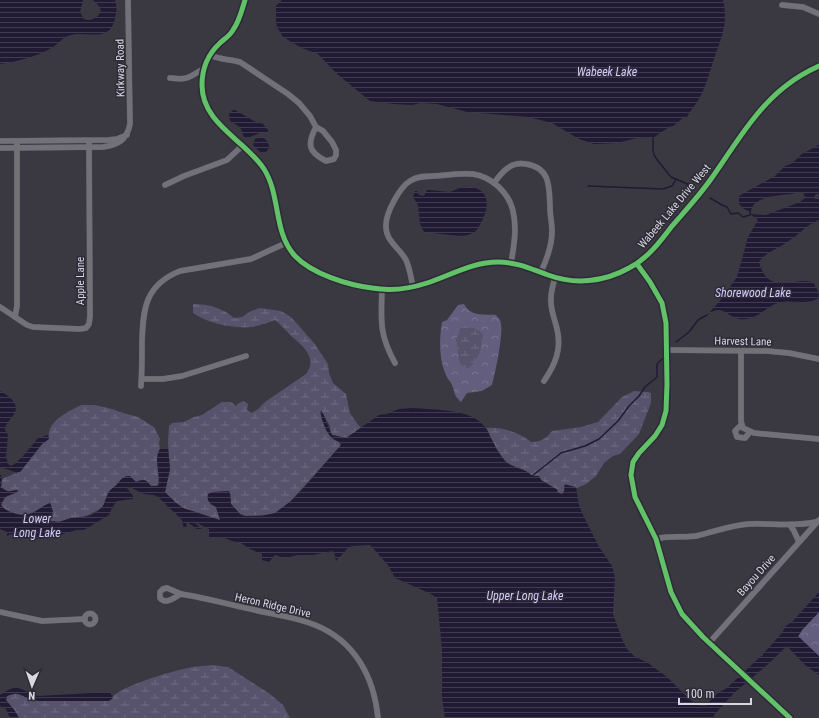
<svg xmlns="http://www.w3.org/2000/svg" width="819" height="718" font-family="'Roboto Condensed',sans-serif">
	<defs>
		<pattern id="forest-crowns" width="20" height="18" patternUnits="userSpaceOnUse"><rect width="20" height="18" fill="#645e7e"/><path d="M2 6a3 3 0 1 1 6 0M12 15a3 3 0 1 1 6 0" fill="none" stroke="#7a7490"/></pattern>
		<pattern id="wetland-marsh" width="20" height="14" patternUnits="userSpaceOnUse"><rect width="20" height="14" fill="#58536d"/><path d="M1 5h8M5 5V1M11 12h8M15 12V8" fill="none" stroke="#6f6b82"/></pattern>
		<pattern id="water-rules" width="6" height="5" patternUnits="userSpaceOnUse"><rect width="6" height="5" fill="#211a35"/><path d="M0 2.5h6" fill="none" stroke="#413b52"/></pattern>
	</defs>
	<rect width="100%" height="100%" fill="#3a3840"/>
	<g fill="url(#forest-crowns)">
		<path d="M464,304C471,317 483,314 496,315C497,317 499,318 500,320C505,329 495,374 492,385L482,391L467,393L461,402C452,393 456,393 451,383C449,380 447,378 446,375C439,360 439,339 442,322L447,320L458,305Z"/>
		<path d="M819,612V656L798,637L802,630Z"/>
	</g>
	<g fill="url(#wetland-marsh)">
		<path d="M193,304C208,304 223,308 234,318L242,317L251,311L260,308L281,311L291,317L314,343L328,364L329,373L333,383L346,394L350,413L356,422L361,428L347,438L332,435L330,429V426L321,411L320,412C322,421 325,430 331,437C334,441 339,440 341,445L291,501L274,514L245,516L240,514L231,504L230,494L214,492L210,504L216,507L220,520H219L183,508L175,502L165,492L170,469L168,443L169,426L172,423L184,422L194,417L202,415L222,402H231L236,406L239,403L244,401L248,404L247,410L252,413L258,409L265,402L306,374C318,358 303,346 291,336C286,330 281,325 275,320C267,323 259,326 251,327C234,329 207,323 193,313Z"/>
		<path d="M461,327L474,328L483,334C481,350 480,358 468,369L460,364L459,359L456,339Z"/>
		<path d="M634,391L648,392L651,393V403L639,434L620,454L613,456L604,463L596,476L586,484L577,488L566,484L564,485V491L562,494L557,492V490L541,480L539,476H532L506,462L497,450L486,428C501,426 520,433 531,442C540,442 546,439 552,431L581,427L598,422L622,397Z"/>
		<path d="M81,405H95L112,409L123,413L138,417L154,427L160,439L159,443L160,449L159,451V485L151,486L147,481L141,480L136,482L126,476L108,493L103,506L100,509L86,516L72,518L60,523L56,521H50L49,519L53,513L51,504H48C33,515 17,520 1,506C2,496 10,496 17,492V490L9,492L1,487L2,479L21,471L25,465L42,444L49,439C46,421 68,412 81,405Z"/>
		<path d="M212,665L228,667L270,694L283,705L290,718H19L15,711L6,700L7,696L16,693L34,700L91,701L112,699C115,687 179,669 193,667C199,666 206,666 212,665Z"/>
	</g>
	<g fill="url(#water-rules)">
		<path d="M0,0H83L80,12L84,19C91,22 98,18 101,11L99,6L93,0H115C117,6 117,12 115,18C110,45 84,29 68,36C62,38 58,44 53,47C39,56 16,62 0,64Z"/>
		<path d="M282,0H723C729,26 720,39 713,62C709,74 706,86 700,97C697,104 690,110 687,117L683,118L673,126L669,127L653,138L647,137H641L617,143L594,144L579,139L552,123L528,117L467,112L437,104L421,103L412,105L394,104L370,101L336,73L318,54L302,48L283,37L277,27L276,21V6Z"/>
		<path d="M233,110H235L254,121L263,124L268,130V133H260L250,137H244L240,127L230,121L229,114Z"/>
		<path d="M262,137C267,140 269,143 269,148L266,152H260L253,145L255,139Z"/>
		<path d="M819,145V194H816L814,197L815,199H819V220C806,225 801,233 790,240C780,248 766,252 759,262C760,267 762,270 764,274C776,292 797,277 813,282L818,291L819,298C807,305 795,300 782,302C768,304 761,317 746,319C732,321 726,309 718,310C714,310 710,313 707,315L719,302L737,277L748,237L758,220L750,214L766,215L800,202L805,198L804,194L802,192C789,196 752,193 751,212L744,209L739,204V196L775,176L785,166L791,164L802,154Z"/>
		<path d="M462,187C487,185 492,202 482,221C480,225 477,231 473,233C464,238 451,235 442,234C436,233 430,234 424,232L420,224L418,205L413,197L415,191H417L419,195L424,196L427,190H429L450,192Z"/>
		<path d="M0,391C7,394 21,404 14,414C11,419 7,422 5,428V430L8,435L6,457L8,464L11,466L16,463L24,455L38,438L48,435L49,439L42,444L21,471L16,474L15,472L0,467Z"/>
		<path d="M412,408C433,410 471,408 485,427C488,430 489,434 491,438C495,446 499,454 505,461C513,469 525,467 532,476H539L541,480L558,490L557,492L561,494L564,493L565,485L576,487L579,505L582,513L599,547L612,566L615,577L613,614L622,639L627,649L634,656L648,663L667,677L689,699L698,705L705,706L718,693L727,688L761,656L762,657L763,655V654L782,633L786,626L793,621L819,592V612L802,630L798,636L819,656V675L805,665L787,646L767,665L734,693L714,715V718H445L442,698V649L437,598L431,594L395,578L388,565L370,545L352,546L348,548L336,561L334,552L332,551L313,555H298L285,558L275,555L269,562L262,560V554L250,549L241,543L232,541L222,537L211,538L209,537V529L193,521L202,529H197L187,522L186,528L183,526L182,520L179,517L158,497L154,495L144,494L130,487L127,488L133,496V499L117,501L112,508L109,515L84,530H76L54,537L34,539L23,538L11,534L7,536V532L0,529V474L2,477L1,487C7,494 12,490 18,490L17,492L5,497L1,505C4,509 9,512 14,513C32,520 36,508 50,503L53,512L49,520C59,525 63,519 72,518C82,518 94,516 101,508C105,505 105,499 108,494C109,490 113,488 116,485C120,481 122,476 130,476L136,482C145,479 145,479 151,486H158C161,474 153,459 160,449H168L170,469L165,492L175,502L183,508L220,520L216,507C211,504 206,502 208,494L212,492L228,491L230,492L231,504L240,514L245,516H262L275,513L291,501L307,484L341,445C339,440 335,441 331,437C325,430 321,419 321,410C326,418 328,427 332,435L346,438L379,415L387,414L399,409Z"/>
		<path d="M16,687L38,696L110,692L113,698L109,701H44C40,701 36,701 33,700C21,697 21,690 7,696L6,700L15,711L19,718H10L6,709L0,706V695L8,690Z"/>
	</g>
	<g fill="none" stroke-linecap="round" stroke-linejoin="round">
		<g stroke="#211a35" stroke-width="1.5">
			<path d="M653,138V150L654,155L658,161L671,177L692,186"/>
			<path d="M588,186L663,189L672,186L676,179"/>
			<path d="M710,198L722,205L727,207L731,214L738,213L743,217L750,215V212"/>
			<path d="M676,342L689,332L698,320L707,315"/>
			<path d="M532,476L561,453L585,446L599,439L618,421L629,406L639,396L645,387L657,377V364L662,359"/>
		</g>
		<defs>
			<g id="minor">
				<path d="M245,0C242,10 239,22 233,30C230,36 224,39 220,43C208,54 202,69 202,85C202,124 245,140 264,169C281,196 273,232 295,256C312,274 348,285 372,288C390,291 409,289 427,283C451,275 473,262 498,262C517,262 531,269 548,275C575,285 604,282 629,268C647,259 660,242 672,226C685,211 699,196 711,179C733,148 756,108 787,85C797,77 808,71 819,66"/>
				<path d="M782,5L803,7L819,14"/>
				<path d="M210,55C220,60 230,59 240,62L288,94L299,103L310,116L316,127L323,131L332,142L336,150V155L334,159L326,161C308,152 307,144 316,127"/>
				<path d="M170,78C188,80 188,78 203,69"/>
				<path d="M0,141L109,140L117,139L127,135"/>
				<path d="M0,148L103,147C118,145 127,140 130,124L128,0"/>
				<path d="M494,183C502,172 511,161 526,164C551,168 549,187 550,207C550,215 552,223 552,231C552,246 547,259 541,272"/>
				<path d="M165,185L184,176L227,160L242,146"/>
				<path d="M637,264L650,282L662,303L666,323L667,384L666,411L662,425L655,436L639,453L633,462L631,475L635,497L656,539L671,592L682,614L703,637L790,718"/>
				<path d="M413,287C411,278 410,269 406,260C399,247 385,241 386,225C386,212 400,187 410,181C420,174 435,177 446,175C455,174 464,173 473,174C492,177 509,193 513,211C517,228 514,246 511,263"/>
				<path d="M382,289C381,321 379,334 395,363"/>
				<path d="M0,307L27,325L33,327L80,329L86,328L89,324L90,316L89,141"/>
				<path d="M15,317L17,306V141"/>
				<path d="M666,350L767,351L789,353L819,359"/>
				<path d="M741,351V421L743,428L754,433L819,439"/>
				<path d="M142,379H163L182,376L246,356"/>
				<path d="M544,381C555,365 562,349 557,329C555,320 551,311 551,302C550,294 553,286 555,277"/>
				<path d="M141,386C142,372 142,357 142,342C143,309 145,285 180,271L251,259L286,243"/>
				<path d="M741,425L735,431L737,437L745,438L750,432"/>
				<path d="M790,525L794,531L799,542"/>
				<path d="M656,539C669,535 683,538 696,536C714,532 731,525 749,524C772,523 794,527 816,522"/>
				<path d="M167,588L181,594C173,598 166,605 160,598V592L163,589Z"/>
				<path d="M181,594C206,598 231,605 255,610C275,615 296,617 315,625C355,641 374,677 378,718"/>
				<path d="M0,612L42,621L85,619"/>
				<circle cx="90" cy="619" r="5.5"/>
				<path d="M709,643L819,520"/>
			</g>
		</defs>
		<use href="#minor" stroke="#56555b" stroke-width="6"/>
		<use href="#minor" stroke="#727177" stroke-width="5.5"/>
		<defs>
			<g id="cycleway">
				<path d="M245,0C242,10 239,22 233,30C230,36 224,39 220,43C208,54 202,69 202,85C202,124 245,140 264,169C281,196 273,232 295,256C312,274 348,285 372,288C390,291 409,289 427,283C451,275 473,262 498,262C517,262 531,269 548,275C575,285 604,282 629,268C647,259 660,242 672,226C685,211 699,196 711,179C733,148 756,108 787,85C797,77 808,71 819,66"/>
				<path d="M637,264L650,282L662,303L666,323L667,384L666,411L662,425L655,436L639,453L633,462L631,475L635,497L656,539L671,592L682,614L703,637L790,718"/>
			</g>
		</defs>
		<use href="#cycleway" stroke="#2e2b38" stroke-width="8"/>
		<use href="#cycleway" stroke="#61c268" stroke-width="5"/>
	</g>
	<g text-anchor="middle" stroke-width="3" stroke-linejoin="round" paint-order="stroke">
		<g font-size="11" fill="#d9d8e0" stroke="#2e2b38">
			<text transform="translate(120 68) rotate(-91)" y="4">Kirkway Road</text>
			<text transform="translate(674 206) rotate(-50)" y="4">Wabeek Lake Drive West</text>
			<text transform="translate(80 281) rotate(-90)" y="4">Apple Lane</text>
			<text transform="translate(743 341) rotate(1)" y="4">Harvest Lane</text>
			<text transform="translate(756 575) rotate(-48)" y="4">Bayou Drive</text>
			<text transform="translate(273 605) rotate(13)" y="4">Heron Ridge Drive</text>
		</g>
		<g font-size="12" font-style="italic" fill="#d3cafc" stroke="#2e2b38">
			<text x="607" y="76">Wabeek Lake</text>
			<text x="753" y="297">Shorewood Lake</text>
			<text x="37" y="523">Lower<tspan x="37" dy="14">Long Lake</tspan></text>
			<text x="525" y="600">Upper Long Lake</text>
		</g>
	</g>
	<g transform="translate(32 686) rotate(182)" stroke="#2e2b38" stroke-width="3" paint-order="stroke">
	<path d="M0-3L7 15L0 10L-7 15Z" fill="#d9d8e0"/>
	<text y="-6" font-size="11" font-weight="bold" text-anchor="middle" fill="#d9d8e0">N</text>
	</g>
	<path d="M679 698v6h72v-6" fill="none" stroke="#d9d8e0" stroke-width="2"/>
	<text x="685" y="698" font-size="12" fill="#d9d8e0" stroke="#2e2b38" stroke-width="3" paint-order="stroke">100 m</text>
</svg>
